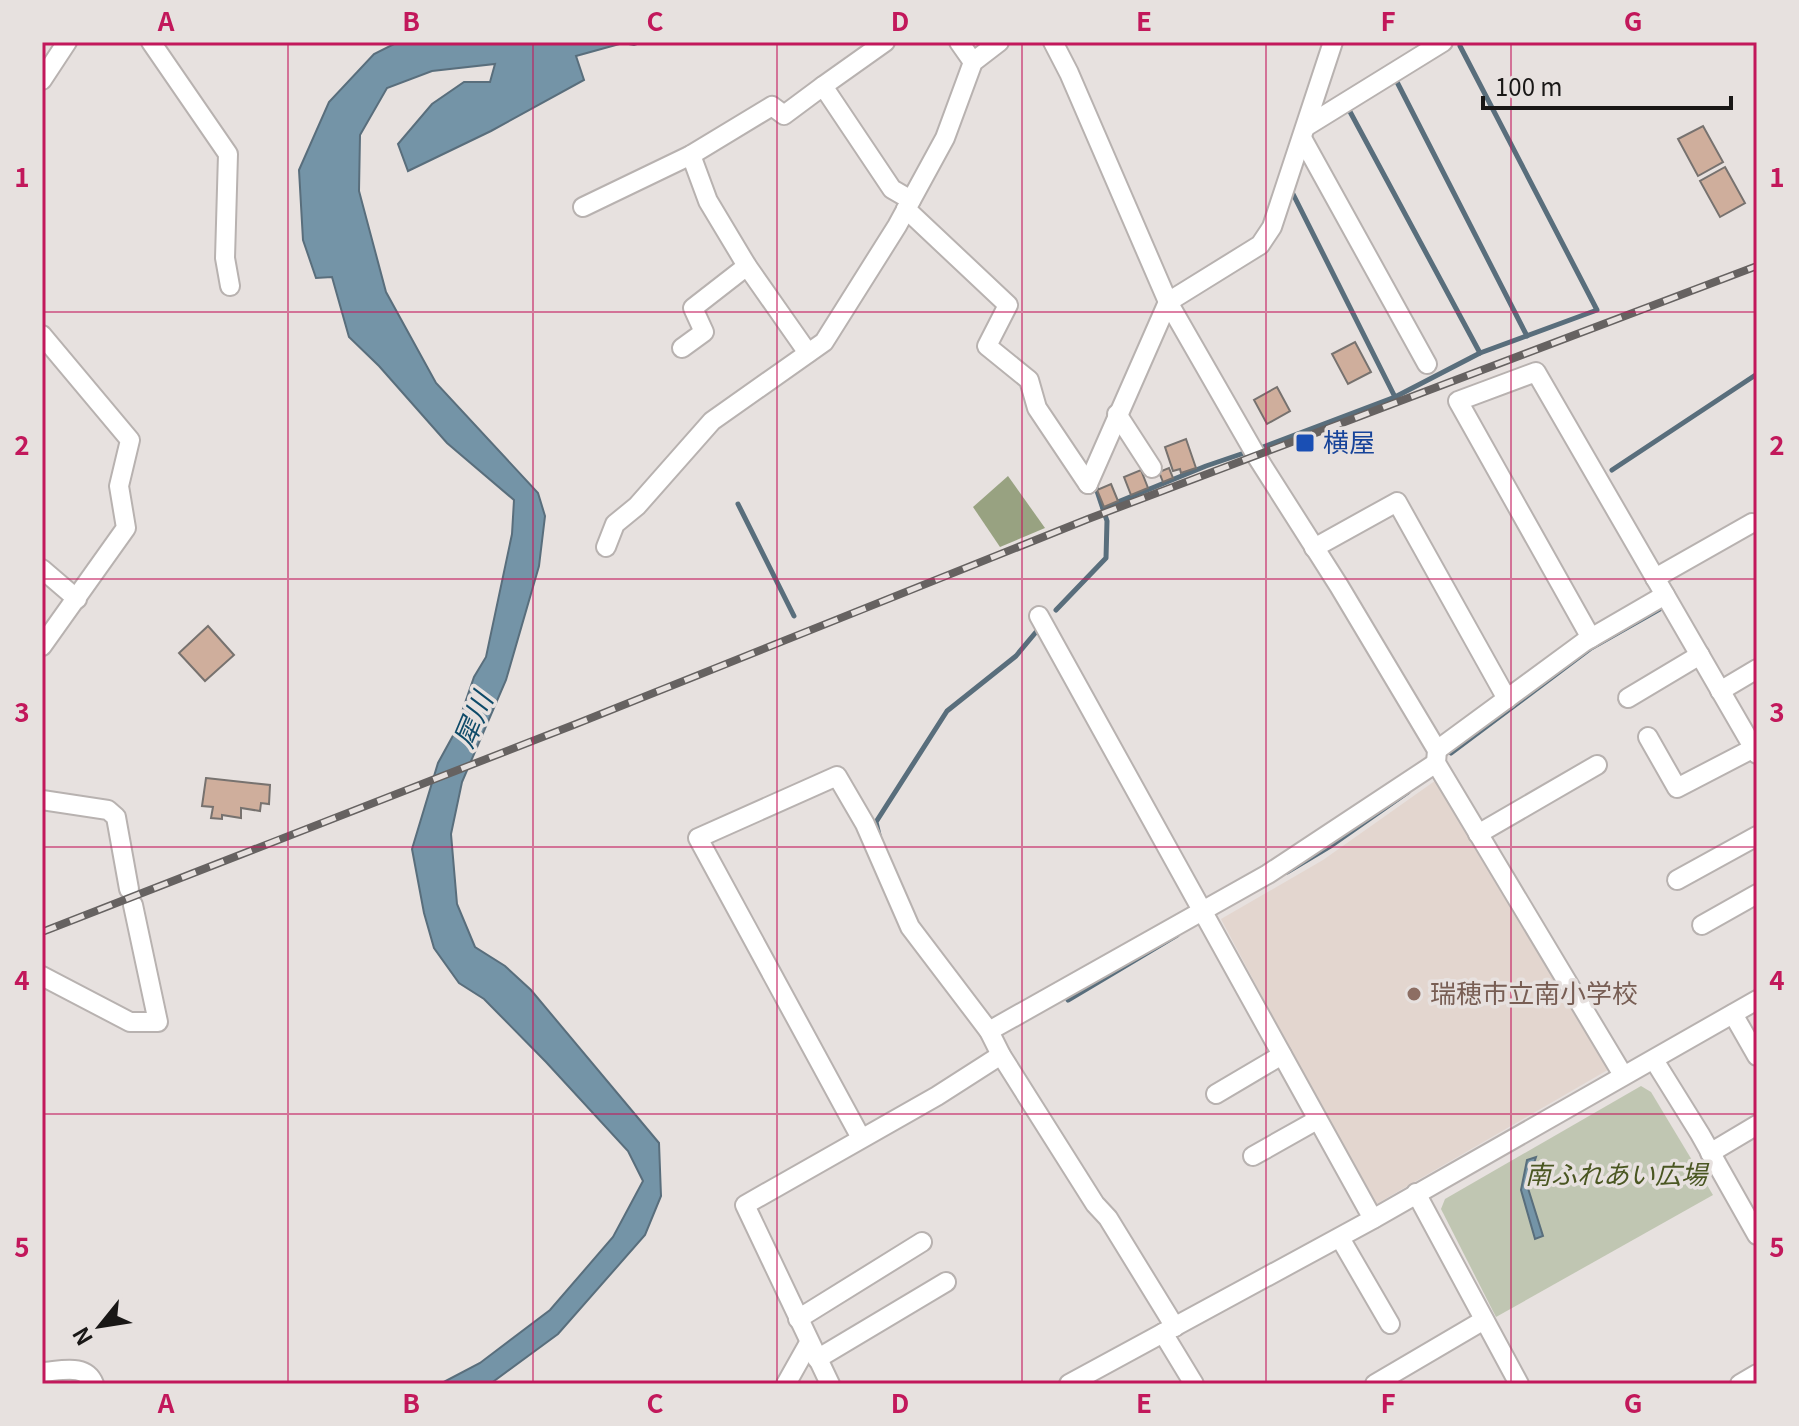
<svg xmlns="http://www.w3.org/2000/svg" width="1799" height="1426" font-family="Georgia,'Noto Sans JP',serif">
	<rect width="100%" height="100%" fill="#e7e1df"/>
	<path fill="#e3d6cf" d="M1439,778L1611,1068L1373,1206L1221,919L1323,860Z"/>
	<path fill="#c0c6b2" d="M1641,1086L1651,1092L1713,1195L1496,1317L1441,1209L1445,1199Z"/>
	<path fill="#98a281" d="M1008,476L1045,528L1000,547L973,507Z"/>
	<g fill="#7494a7" stroke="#596e7c" stroke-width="2">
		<path d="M398,42H644L634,45L623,43L576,56L584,80L491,131L408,171L398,144L432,104L464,82H490L495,64L432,71L387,88L360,135L359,191L386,292L436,383L538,493L545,516L539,566L506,680L462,782L451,834L457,904L475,947L505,966L531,990L659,1143L661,1196L645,1235L558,1334L490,1384H440L480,1363L550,1310L613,1237L643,1181L628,1151L546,1062L484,999L459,983L434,948L424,913L412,849L438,763L455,732L474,677L486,657L512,534L514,500L447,443L379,366L349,337L332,277L316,278L303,240L299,170L329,102L374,54Z"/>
		<path d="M1536,1157L1527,1185L1543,1236L1535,1239L1521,1190L1527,1160Z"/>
	</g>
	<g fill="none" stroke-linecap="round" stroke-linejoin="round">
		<g stroke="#596e7c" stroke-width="5">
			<path d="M1397,82L1527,336"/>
			<path d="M1348,108L1480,353"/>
			<path d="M1292,192L1395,397"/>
			<path d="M1757,196V207"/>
			<path d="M1757,286V287"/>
			<path d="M1263,447L1395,397L1480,353L1597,310L1460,46"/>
			<path d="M1612,470L1757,374"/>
			<path d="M738,504L794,616"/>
			<path d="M1103,508L1206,466L1250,451"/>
			<path d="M1056,610L1106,558L1107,521L1095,485"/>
			<path d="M1451,753L1591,648L1665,606"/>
			<path d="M879,835L876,822L947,711L1016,656L1036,632"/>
			<path d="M1287,872L1332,845L1408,792"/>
			<path d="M1068,1000L1177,935"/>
		</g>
	</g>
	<g fill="#cfae9c" stroke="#77726f" stroke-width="2">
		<path d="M1703,126L1723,162L1698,176L1678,139Z"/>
		<path d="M1725,167L1745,203L1720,217L1700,181Z"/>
		<path d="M1355,342L1371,372L1348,384L1332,354Z"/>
		<path d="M1277,387L1290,411L1267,424L1254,400Z"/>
		<path d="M1186,439L1196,468L1181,473L1180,469L1173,471L1165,447Z"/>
		<path d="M1169,468L1173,478L1163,482L1159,472Z"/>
		<path d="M1141,470L1148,488L1131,495L1124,477Z"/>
		<path d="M1111,484L1118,501L1104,507L1097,490Z"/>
		<path d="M208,626L234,655L205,681L179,653Z"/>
		<path d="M206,778L270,785L269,804L261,803L260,811L241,808V818L222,815V819L211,818L213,807L202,806Z"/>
	</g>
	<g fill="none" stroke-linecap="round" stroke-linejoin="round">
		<defs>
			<g id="minor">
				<path d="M151,42L228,154L225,258L230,286"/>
				<path d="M959,42L973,62"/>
				<path d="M1053,42L1069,73L1168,302L1257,457L1339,586L1437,750L1436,763L1623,1075"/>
				<path d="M42,80L67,42"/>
				<path d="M823,86L885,42"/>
				<path d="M1307,126L1443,42"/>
				<path d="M1302,138L1427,364"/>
				<path d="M691,155L708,201L747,266L808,353"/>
				<path d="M583,207L691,155L772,106L784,115L823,86L892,189L911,200"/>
				<path d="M906,209L1008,305L987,346L1029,380L1037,408L1088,484"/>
				<path d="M42,335L130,440L119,486L126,528L42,646"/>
				<path d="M682,348L704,332L693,308L747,266"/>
				<path d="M1117,414L1152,468"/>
				<path d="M1088,484L1168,302L1260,245L1272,227L1333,42"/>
				<path d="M606,547L615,524L637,506L712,421L824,342L897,226L945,138L973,62L999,42"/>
				<path d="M1314,548L1397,502L1507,699"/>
				<path d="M42,569L77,599"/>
				<path d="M1655,578L1752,523"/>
				<path d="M1039,616L1373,1219"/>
				<path d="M1591,638L1458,401L1536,372L1757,754"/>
				<path d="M1720,691L1757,669"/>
				<path d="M1628,698L1700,655"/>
				<path d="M1648,737L1677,788L1754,748"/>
				<path d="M1437,750L1584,642L1665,595"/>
				<path d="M42,800L108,810L116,817L129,889"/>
				<path d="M1478,834L1597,765"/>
				<path d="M1677,880L1757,836"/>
				<path d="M1702,925L1757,894"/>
				<path d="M42,976L130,1022H158L133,905"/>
				<path d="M1733,1014L1757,1056"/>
				<path d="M989,1031L1268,874L1436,763"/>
				<path d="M1654,1060L1700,1134L1757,1235"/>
				<path d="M1216,1094L1282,1055"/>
				<path d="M861,1138L698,838L837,776L865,824L910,927L989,1031L1001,1055L1095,1204L1108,1218L1175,1327"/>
				<path d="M1710,1153L1757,1125"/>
				<path d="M1253,1156L1317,1120"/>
				<path d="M1416,1193L1519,1384"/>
				<path d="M1340,1238L1390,1324"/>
				<path d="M798,1319L922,1242"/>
				<path d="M1163,1333L1194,1384"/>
				<path d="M817,1359L946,1282"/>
				<path d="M42,1372C61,1371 86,1363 94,1384"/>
				<path d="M786,1384L809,1343"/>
				<path d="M830,1384L745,1205L937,1096L1001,1055"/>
				<path d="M1069,1384L1373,1219L1757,1000"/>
				<path d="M1375,1384L1484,1320"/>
				<path d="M1740,1384L1757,1374"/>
			</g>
		</defs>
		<use href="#minor" stroke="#b8b2b0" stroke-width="22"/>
		<use href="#minor" stroke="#fff" stroke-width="18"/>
		<defs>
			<path id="rail" d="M42,932L576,724L1088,519L1757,266"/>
		</defs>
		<use href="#rail" stroke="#666261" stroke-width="8"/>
		<use href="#rail" stroke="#e7e1df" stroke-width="5" stroke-dasharray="15" stroke-linecap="butt"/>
	</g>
	<path fill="none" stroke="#c2185b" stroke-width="2" stroke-opacity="0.55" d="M288,42V1384M533,42V1384M777,42V1384M1022,42V1384M1266,42V1384M1511,42V1384M42,312H1757M42,579H1757M42,847H1757M42,1114H1757"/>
	<rect fill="#1a4fb4" stroke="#e7e1df" stroke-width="3" x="1295" y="433" width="20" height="20" rx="4"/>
	<circle fill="#8d6e63" stroke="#e7e1df" stroke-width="3" cx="1414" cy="994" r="8"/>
	<g text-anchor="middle" stroke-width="7" stroke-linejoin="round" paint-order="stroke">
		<g font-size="26" fill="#164399" stroke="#e7e1df" text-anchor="start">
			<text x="1323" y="452">横屋</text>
		</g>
		<g font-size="26" fill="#785e54" stroke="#e7e1df" text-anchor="start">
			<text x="1430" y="1003">瑞穂市立南小学校</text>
		</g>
		<g font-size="26" font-style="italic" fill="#4a5622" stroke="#e7e1df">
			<text x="1616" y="1184">南ふれあい広場</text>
		</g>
		<g font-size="28" font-style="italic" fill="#0f4b69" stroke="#e7e1df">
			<text transform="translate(473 720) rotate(-67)" y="10">犀川</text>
		</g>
	</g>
	<rect width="1799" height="1426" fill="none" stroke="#e7e1df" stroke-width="88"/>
	<g transform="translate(100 1326) rotate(240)" stroke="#e7e1df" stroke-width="6" paint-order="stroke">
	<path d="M0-6L14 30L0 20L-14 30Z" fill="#191716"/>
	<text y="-12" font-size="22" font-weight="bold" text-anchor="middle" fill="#191716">N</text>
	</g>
	<path d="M1483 96v12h248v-12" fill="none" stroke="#191716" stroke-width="4"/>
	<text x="1495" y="96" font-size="24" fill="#191716" stroke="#e7e1df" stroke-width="6" paint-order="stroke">100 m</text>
	<rect x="44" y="44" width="1711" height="1338" fill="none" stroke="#c2185b" stroke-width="3"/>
	<g font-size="26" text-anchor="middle" font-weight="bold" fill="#c2185b">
		<text x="166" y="31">A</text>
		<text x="411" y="31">B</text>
		<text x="655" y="31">C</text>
		<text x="900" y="31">D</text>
		<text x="1144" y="31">E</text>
		<text x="1388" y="31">F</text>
		<text x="1633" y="31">G</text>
		<text x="22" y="187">1</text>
		<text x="1777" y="187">1</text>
		<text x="22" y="455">2</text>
		<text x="1777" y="455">2</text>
		<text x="22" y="722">3</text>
		<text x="1777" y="722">3</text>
		<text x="22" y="990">4</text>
		<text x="1777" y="990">4</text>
		<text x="22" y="1257">5</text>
		<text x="1777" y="1257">5</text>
		<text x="166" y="1413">A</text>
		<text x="411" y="1413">B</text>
		<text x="655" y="1413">C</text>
		<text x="900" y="1413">D</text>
		<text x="1144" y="1413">E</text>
		<text x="1388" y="1413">F</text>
		<text x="1633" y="1413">G</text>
	</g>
</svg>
